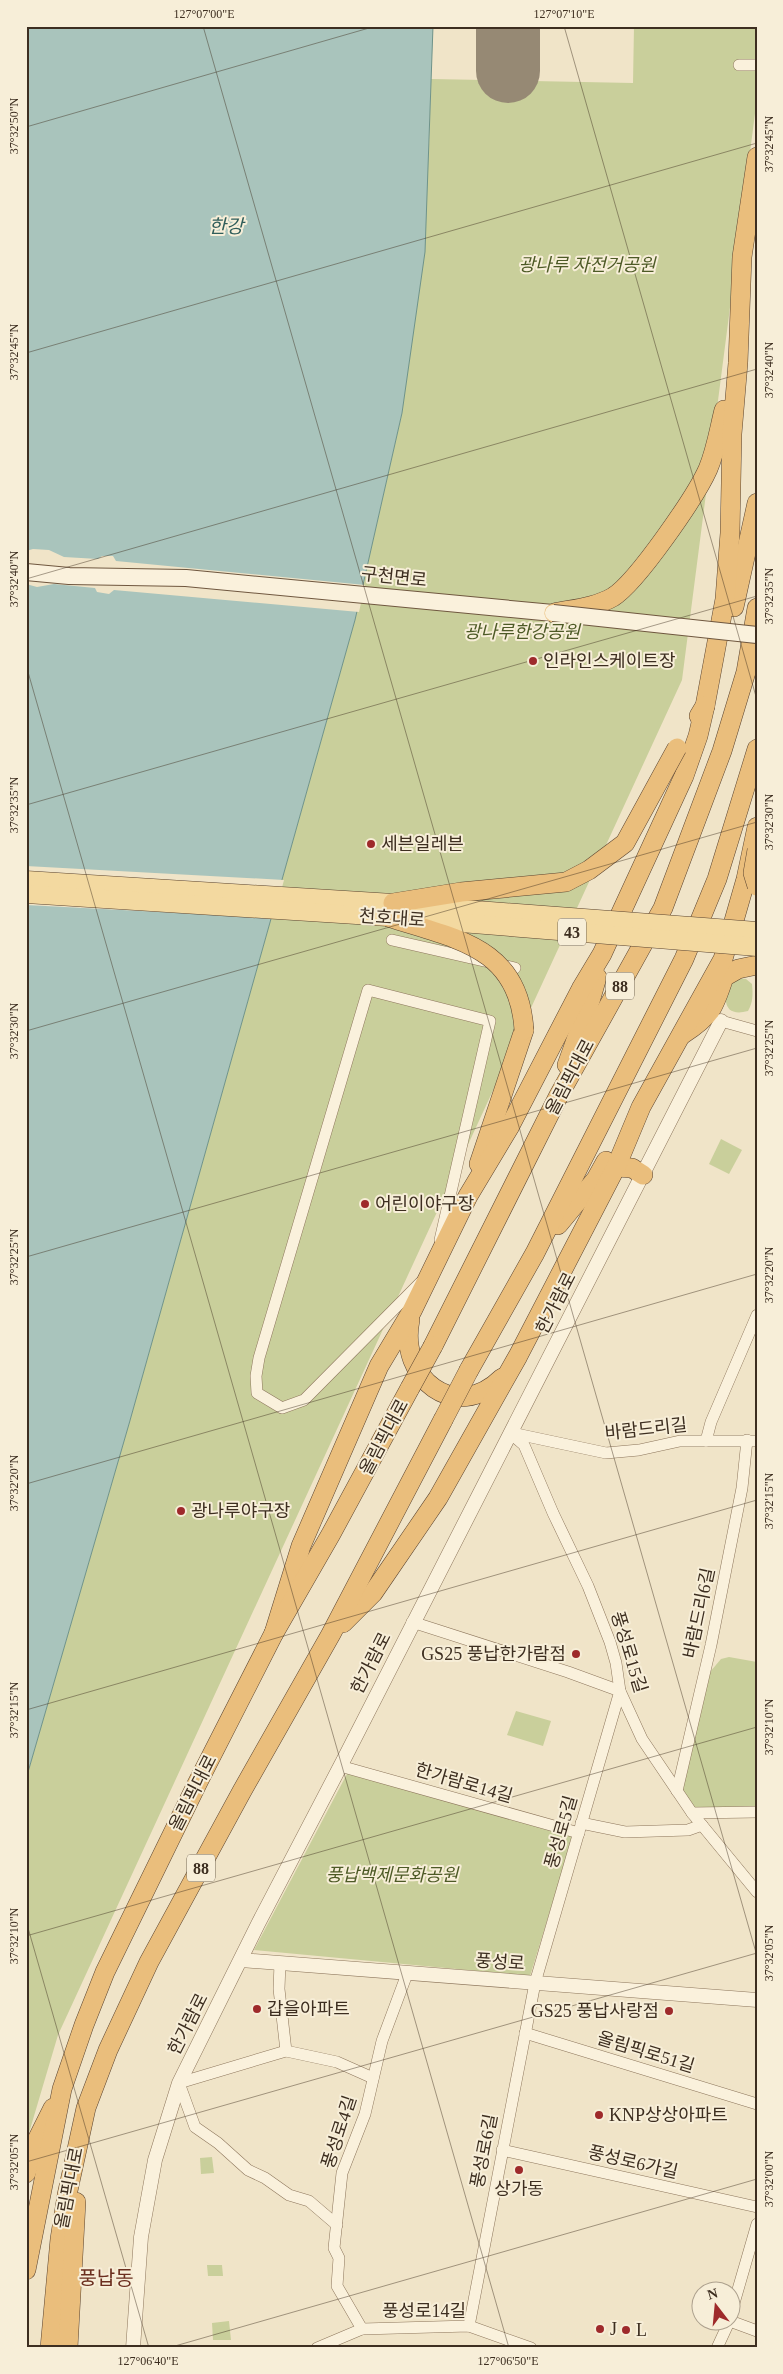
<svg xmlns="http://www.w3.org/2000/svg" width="783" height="2374" font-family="'Times New Roman','Noto Sans KR',serif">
	<rect width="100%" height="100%" fill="#f0e4c8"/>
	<g fill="#c9cf9b">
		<path d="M634,26H757V98L682,680L58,2035L26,2143V1779L129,1424L355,620L402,413L429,145L431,79L633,83Z"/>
		<path d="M738,978L746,979L752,984C753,995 753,1002 748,1011C722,1018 723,997 730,980Z"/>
		<path d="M721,1139L742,1150L729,1174L709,1164Z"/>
		<path d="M729,1657L757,1662V1808L696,1809L681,1790L710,1672L721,1659Z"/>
		<path d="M516,1711L551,1721L543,1746L507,1735Z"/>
		<path d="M348,1772L573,1836L530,1976L254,1950Z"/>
		<path d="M212,2157L214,2173L201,2174L200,2158Z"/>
		<path d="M207,2265H222L223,2276H208Z"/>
		<path d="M229,2321L231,2340H213L212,2323Z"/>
	</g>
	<path fill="#a9c4bc" stroke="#6f938a" d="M26,26H433L425,252L402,413L355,620L129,1424L26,1779Z"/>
	<g fill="#f0e4c8">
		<path d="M33,549L49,550L64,557L98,559L102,556H113L116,561L365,585L359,612L114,590L109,594L97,592L95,588L54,584L37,587L26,584V551Z"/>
		<path d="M26,866L284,880L274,918L26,905Z"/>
	</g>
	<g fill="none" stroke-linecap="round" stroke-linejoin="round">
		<path stroke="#968974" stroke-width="64" d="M508,71V26"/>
		<defs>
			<g id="minor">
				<path d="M739,65H757"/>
				<path d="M392,940L515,968"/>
				<path d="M721,1021L757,1031"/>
				<path d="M421,1282L304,1400L282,1408L257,1393L256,1376L259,1358L368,990L490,1021L440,1240"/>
				<path d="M510,1433L524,1445L553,1513L588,1586L610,1642L616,1663L620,1691L642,1739L692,1813L757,1892"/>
				<path d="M512,1433L606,1453L639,1450L680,1441H757"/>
				<path d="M706,1441L711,1422L757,1315"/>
				<path d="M412,1622L568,1672L620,1691L535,1983L469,2326"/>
				<path d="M340,1766L579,1833"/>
				<path d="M677,1791L711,1645L742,1488L747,1440"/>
				<path d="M692,1813L757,1812"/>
				<path d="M581,1823L625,1832L688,1830L702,1825"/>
				<path d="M280,1963L279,1989L286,2051"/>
				<path d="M525,2033L757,2104"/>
				<path d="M502,2150L757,2207"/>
				<path d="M337,2225L309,2201L289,2195L265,2178L248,2170L218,2143L195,2127L179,2083L286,2051L337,2062L373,2078"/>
				<path d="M730,2317L757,2224"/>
				<path d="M730,2321L757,2331"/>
				<path d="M362,2329L337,2286L339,2258L334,2248L342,2173L365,2114L382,2041L407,1974"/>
				<path d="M317,2348L362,2329L469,2326L531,2348"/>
				<path d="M717,2348L729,2322"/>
			</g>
			<g id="tertiary">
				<path d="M241,1960L757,2000"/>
				<path d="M133,2348L141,2237L155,2160L179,2083L258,1924L343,1761L721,1021"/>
			</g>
			<path id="secondary" d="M26,572L69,576L186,578L553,613"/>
			<g id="primary">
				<path d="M26,880L393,903"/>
				<path d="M26,894L388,917"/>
			</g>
			<g id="trunk">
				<path d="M734,607L757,503"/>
				<path d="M554,613C573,609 596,607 613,597C637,582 696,496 708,469C716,450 719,430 724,410"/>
				<path d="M699,716L705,706L725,599L730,533L732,434L738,363L742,257L757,157"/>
				<path d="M683,1034C711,1016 714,1008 724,977L738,969L757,965"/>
				<path d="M567,1065L591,998L597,977"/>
				<path d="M479,1164L524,1030"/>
				<path d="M616,1167L632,1168L643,1175"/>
				<path d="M558,1225L596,1179L606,1161"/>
				<path d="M410,1320C398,1378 455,1424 502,1378"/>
				<path d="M433,1346L559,1095L663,908L722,751L746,672L757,608"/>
				<path d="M469,1370L535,1253L684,959L717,879L757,749"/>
				<path d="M343,1623L373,1593L438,1498L518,1356L616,1167L641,1107L723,959L746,879L757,827"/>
				<path d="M274,1633L301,1546L379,1366L412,1311L468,1196L510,1126L581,989L602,954L684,776L698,736L705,706"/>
				<path d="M26,2173L36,2142L53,2108"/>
				<path d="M26,2270L62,2089L84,2025L105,1972L197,1784L274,1633L331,1534L410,1388"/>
				<path d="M50,2348L60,2239L67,2195L86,2108L108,2050L149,1962L242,1791L331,1634L443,1420"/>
				<path d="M68,2348L76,2202"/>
			</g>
		</defs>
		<use href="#minor" stroke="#8d765c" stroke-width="12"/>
		<use href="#tertiary" stroke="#8d765c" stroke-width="15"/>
		<use href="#secondary" stroke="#6f573f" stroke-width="18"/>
		<use href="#primary" stroke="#5b4430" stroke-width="19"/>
		<use href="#trunk" stroke="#5b4430" stroke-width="20"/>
		<use href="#minor" stroke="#faf1dc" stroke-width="11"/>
		<use href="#tertiary" stroke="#faf1dc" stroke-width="14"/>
		<use href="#secondary" stroke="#faf1dc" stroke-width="16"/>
		<use href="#primary" stroke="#f3d9a0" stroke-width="18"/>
		<use href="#trunk" stroke="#eabe7c" stroke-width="19"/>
		<defs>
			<path id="secondary-bridge" d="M553,613L757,635"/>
			<g id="primary-bridge">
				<path d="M411,905L757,931"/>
				<path d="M411,919L757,947"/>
			</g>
			<g id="trunk-bridge">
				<path d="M757,850L753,873L757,886"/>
				<path d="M393,903L461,892L566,882L589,870L625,843L677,748"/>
				<path d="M388,917C455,939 519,946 524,1030"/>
				<path d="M410,1388L433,1346"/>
				<path d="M443,1420L469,1370"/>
			</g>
		</defs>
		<use href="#secondary-bridge" stroke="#6f573f" stroke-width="18" stroke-linecap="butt"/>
		<use href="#primary-bridge" stroke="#5b4430" stroke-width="19" stroke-linecap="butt"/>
		<use href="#trunk-bridge" stroke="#5b4430" stroke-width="20" stroke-linecap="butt"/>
		<use href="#secondary-bridge" stroke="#faf1dc" stroke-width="16"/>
		<use href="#primary-bridge" stroke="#f3d9a0" stroke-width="18"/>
		<use href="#trunk-bridge" stroke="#eabe7c" stroke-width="19"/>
	</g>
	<path fill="none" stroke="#3d2e20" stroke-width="1" stroke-opacity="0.45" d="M203,26L757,1956M564,26L757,700M26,127L376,26M26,353L757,143M26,579L757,369M26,665L509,2348M26,805L757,596M26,1031L757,822M26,1257L757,1048M26,1484L757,1274M26,1710L757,1500M26,1921L149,2348M26,1936L757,1727M26,2162L757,1953M168,2348L757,2179"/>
	<g fill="#9e2a2b" stroke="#f7eed8" stroke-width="2">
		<circle cx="533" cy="661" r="5"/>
		<circle cx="371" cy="844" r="5"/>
		<circle cx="365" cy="1204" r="5"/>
		<circle cx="181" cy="1511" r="5"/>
		<circle cx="576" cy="1654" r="5"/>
		<circle cx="257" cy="2009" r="5"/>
		<circle cx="669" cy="2011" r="5"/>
		<circle cx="599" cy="2115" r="5"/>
		<circle cx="519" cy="2170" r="5"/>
		<circle cx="600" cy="2329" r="5"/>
		<circle cx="626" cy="2330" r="5"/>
	</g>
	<g text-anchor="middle" stroke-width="4" stroke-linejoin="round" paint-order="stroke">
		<g fill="#f7eed8" stroke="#756857" stroke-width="1">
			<rect x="558" y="918.5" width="28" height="27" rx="4"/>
			<rect x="606" y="972.5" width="28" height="27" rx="4"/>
			<rect x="187" y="1854.5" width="28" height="27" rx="4"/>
		</g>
		<g font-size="16" font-weight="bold" fill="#3d2e20">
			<text x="572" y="938">43</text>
			<text x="620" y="992">88</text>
			<text x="201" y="1874">88</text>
		</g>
		<g font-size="18" font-style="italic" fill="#4d5a26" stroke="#f7eed8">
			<text x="587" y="271">광나루 자전거공원</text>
			<text x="522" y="638">광나루한강공원</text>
			<text x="392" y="1881">풍납백제문화공원</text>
		</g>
		<g font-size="18" fill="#3d2e20" stroke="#f7eed8">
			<text transform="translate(394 577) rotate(6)" y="6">구천면로</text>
			<text transform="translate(392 918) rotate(4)" y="6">천호대로</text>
			<text transform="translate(570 1077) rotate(-62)" y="6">올림픽대로</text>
			<text transform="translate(556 1303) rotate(-63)" y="6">한가람로</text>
			<text transform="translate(646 1429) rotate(-6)" y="6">바람드리길</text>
			<text transform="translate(384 1437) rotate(-62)" y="6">올림픽대로</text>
			<text transform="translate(699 1613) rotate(-78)" y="6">바람드리6길</text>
			<text transform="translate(629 1652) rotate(73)" y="6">풍성로15길</text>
			<text transform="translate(371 1663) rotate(-63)" y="6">한가람로</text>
			<text transform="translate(464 1783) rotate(16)" y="6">한가람로14길</text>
			<text transform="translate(193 1793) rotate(-63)" y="6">올림픽대로</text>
			<text transform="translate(561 1832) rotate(-74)" y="6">풍성로5길</text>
			<text transform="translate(500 1962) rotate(4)" y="6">풍성로</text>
			<text transform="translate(188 2024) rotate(-63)" y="6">한가람로</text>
			<text transform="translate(646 2052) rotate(17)" y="6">올림픽로51길</text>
			<text transform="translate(339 2132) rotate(-72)" y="6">풍성로4길</text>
			<text transform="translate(484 2151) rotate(-79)" y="6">풍성로6길</text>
			<text transform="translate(633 2162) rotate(13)" y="6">풍성로6가길</text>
			<text transform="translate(69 2188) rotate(-79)" y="6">올림픽대로</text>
			<text x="424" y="2317">풍성로14길</text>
		</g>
		<g font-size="18" fill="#3d2e20" stroke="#f7eed8" text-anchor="start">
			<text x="543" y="667">인라인스케이트장</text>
			<text x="381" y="850">세븐일레븐</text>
			<text x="375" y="1210">어린이야구장</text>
			<text x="191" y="1517">광나루야구장</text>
			<text x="566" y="1660" text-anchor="end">GS25 풍납한가람점</text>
			<text x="267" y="2015">갑을아파트</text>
			<text x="659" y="2017" text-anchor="end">GS25 풍납사랑점</text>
			<text x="609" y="2121">KNP상상아파트</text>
			<text x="519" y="2195" text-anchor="middle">상가동</text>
			<text x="610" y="2335">J</text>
			<text x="636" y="2336">L</text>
		</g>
		<g font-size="19" font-style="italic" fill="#2f5d5a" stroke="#f7eed8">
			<text x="226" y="233">한강</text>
		</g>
		<g font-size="20" fill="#6b2e1e" stroke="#f7eed8">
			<text x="106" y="2285">풍납동</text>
		</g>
	</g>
	<rect width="783" height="2374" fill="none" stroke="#f7eed8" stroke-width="55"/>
	<g transform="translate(716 2306) rotate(344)"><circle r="24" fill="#f7eed8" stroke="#ada18e"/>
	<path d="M0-4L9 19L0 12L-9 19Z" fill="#9e2a2b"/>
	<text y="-8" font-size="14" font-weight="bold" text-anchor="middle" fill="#3d2e20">N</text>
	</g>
	<rect x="28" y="28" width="728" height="2318" fill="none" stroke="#3d2e20" stroke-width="2"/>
	<g font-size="12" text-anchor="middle" fill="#3d2e20">
		<text x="204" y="18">127°07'00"E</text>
		<text x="564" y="18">127°07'10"E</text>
		<text transform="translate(14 126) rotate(-90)" y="4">37°32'50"N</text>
		<text transform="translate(769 144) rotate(-90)" y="4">37°32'45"N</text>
		<text transform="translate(14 352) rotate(-90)" y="4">37°32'45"N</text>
		<text transform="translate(769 370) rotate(-90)" y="4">37°32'40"N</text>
		<text transform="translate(14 579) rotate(-90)" y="4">37°32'40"N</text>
		<text transform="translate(769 596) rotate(-90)" y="4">37°32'35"N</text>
		<text transform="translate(14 805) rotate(-90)" y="4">37°32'35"N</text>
		<text transform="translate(769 822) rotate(-90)" y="4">37°32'30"N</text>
		<text transform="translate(14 1031) rotate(-90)" y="4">37°32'30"N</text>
		<text transform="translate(769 1048) rotate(-90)" y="4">37°32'25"N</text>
		<text transform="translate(14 1257) rotate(-90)" y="4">37°32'25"N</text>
		<text transform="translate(769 1275) rotate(-90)" y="4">37°32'20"N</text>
		<text transform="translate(14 1483) rotate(-90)" y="4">37°32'20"N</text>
		<text transform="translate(769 1501) rotate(-90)" y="4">37°32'15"N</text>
		<text transform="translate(14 1710) rotate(-90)" y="4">37°32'15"N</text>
		<text transform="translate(769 1727) rotate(-90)" y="4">37°32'10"N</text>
		<text transform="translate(14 1936) rotate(-90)" y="4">37°32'10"N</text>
		<text transform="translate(769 1953) rotate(-90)" y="4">37°32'05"N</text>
		<text transform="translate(14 2162) rotate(-90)" y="4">37°32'05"N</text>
		<text transform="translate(769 2179) rotate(-90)" y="4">37°32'00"N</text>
		<text x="148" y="2365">127°06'40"E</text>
		<text x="508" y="2365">127°06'50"E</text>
	</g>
</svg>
